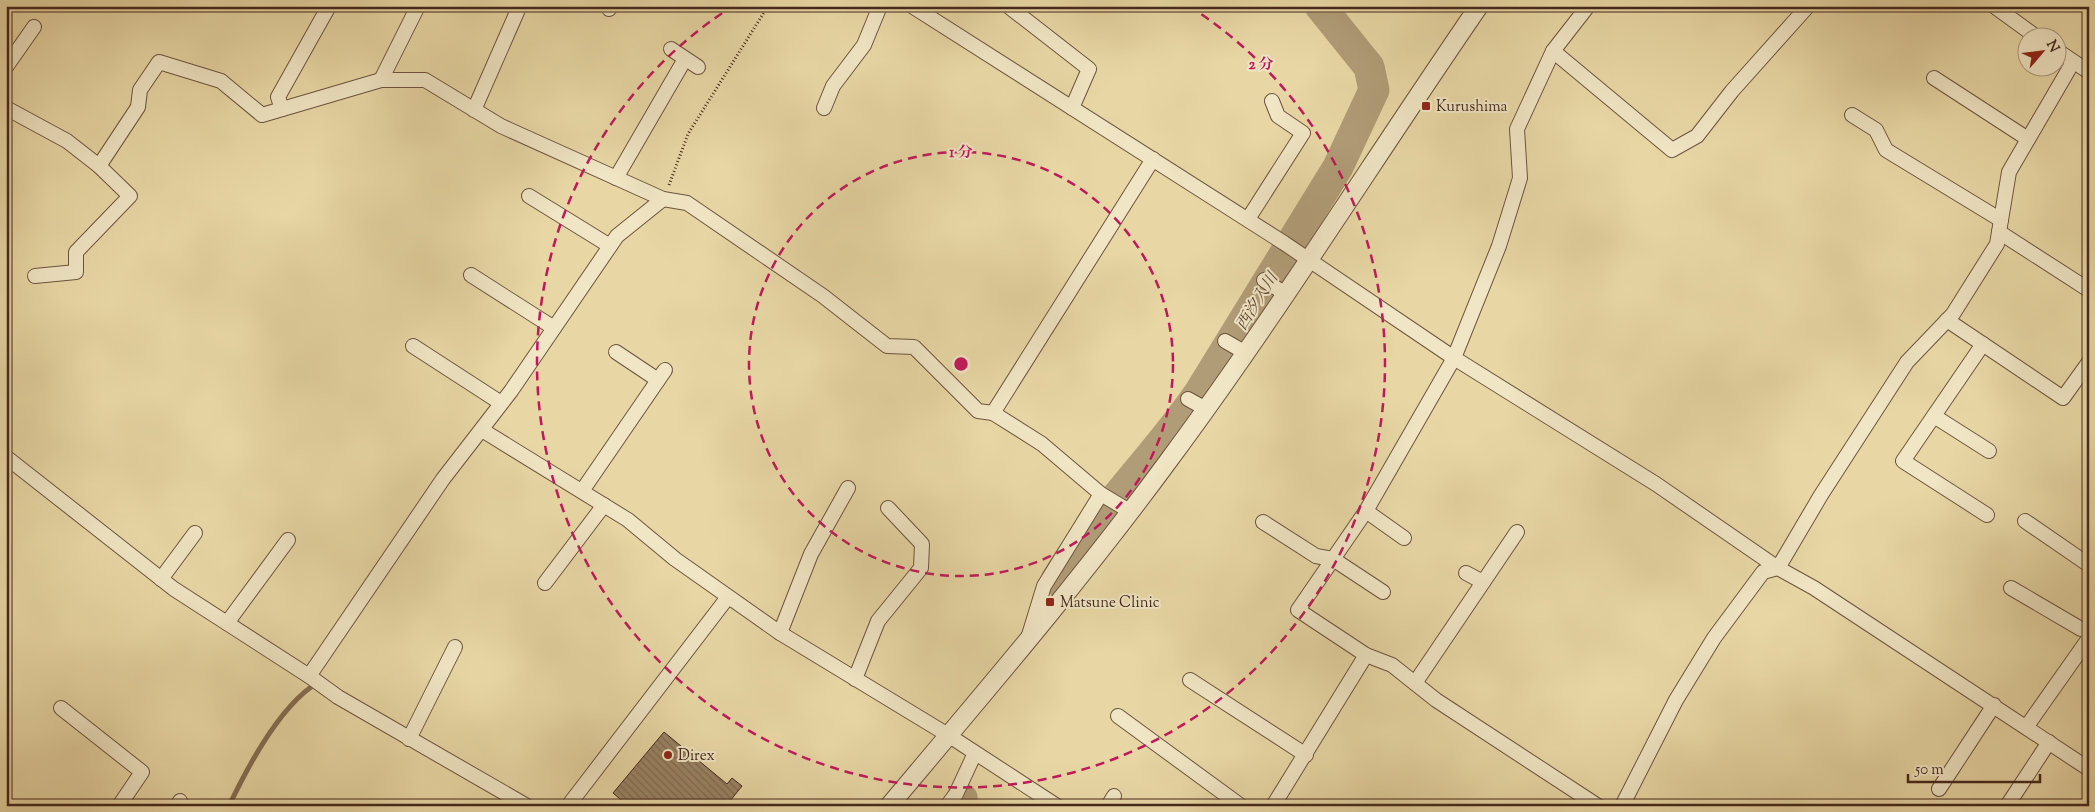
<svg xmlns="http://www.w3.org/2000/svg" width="2095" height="812" font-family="'Sorts Mill Goudy','Noto Serif JP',serif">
	<defs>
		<pattern id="building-back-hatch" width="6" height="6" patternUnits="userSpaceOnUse" patternTransform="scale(1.25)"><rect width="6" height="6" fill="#998364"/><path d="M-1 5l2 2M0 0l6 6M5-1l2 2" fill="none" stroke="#7e6b52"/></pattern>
	</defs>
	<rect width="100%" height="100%" fill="#e8d7a5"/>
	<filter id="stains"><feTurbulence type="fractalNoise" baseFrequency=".004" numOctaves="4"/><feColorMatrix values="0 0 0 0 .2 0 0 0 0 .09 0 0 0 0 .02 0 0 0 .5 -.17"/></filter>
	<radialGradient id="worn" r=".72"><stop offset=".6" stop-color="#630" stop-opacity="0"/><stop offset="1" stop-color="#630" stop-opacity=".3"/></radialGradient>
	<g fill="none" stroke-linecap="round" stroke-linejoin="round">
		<path stroke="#856e53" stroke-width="5" d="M229,806C247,768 277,712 311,687"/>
		<g stroke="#b09c77" stroke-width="31">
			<path d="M1056,580C1097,512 1154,458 1199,393L1338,167L1374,90L1369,67L1320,6"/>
			<path d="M958,806L962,798"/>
		</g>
	</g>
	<path fill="url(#building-back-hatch)" stroke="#44291d" d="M664,732L727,784L732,778L742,786L726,806H628L613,793Z"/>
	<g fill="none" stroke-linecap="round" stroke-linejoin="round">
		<defs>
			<g id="minor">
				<path d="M912,6L1284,243L1454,358L1656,484L1778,568L1814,588L2089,769"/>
				<path d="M1008,6L1089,69L1072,108"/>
				<path d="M1588,6L1553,51L1517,129L1520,178L1499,246L1454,358L1366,511L1298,610L1366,655L1392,665L1436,700L1598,806"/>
				<path d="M1994,6L2038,38"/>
				<path d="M609,9L611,6"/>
				<path d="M671,49L698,67"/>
				<path d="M1553,51L1672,150L1697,136L1732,91L1808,6"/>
				<path d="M2058,51L2089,72"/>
				<path d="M6,67L34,27"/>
				<path d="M1934,78L2028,139"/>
				<path d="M381,80L418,6"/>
				<path d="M6,108L67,141L99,166L138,107L140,90L159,62L221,81L262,115L381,80H425L501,126L663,199L687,203L823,296L887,346L914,347L978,411L993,413L1153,159"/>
				<path d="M824,108L833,86L864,45L880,6"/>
				<path d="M282,109L278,97L329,6"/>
				<path d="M474,110L517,12"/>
				<path d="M1852,115L1876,130L1886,150L2001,220"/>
				<path d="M616,178L685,59"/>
				<path d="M529,196L610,246"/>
				<path d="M1248,219L1303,133L1278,116L1272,101"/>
				<path d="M1999,232L2089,290"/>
				<path d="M471,275L554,328"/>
				<path d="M35,276L76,272V252L130,196L99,166"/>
				<path d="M1264,280L1287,295"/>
				<path d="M1947,320L2063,398L2089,362"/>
				<path d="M1225,341L1246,353"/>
				<path d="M1983,344L1903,461L1987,515"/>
				<path d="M413,346L501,403"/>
				<path d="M616,352L658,380"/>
				<path d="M1188,399L1206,409"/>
				<path d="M993,413L1042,444L1101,494L1131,512"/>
				<path d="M1934,416L1989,451"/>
				<path d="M482,430L628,520L675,559L780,633L948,735L1057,806"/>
				<path d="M6,457L174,589L309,676L338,697L527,806"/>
				<path d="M582,491L665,370"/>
				<path d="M1366,511L1404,538"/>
				<path d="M2025,521L2089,565"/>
				<path d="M1263,522L1316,556L1333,559L1383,592"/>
				<path d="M1466,573L1483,582"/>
				<path d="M161,579L195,533"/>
				<path d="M545,583L604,505"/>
				<path d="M2011,588L2081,629"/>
				<path d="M227,623L288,540"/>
				<path d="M780,633L811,554L848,488"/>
				<path d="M1029,635L1044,586L1101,494"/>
				<path d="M309,676L443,479L511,391L617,236L663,199"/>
				<path d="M855,679L878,621L921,568L922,544L888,508"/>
				<path d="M1190,680L1306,755"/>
				<path d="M1415,683L1517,532"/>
				<path d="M61,708L142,772L119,806"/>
				<path d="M1118,716L1241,806"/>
				<path d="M2027,726L2089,638"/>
				<path d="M409,739L455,647"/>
				<path d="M1939,789L1994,705"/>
				<path d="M177,806L180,801"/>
				<path d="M568,806L728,597"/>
				<path d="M947,806L956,794L975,753"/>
				<path d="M1108,806L1114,796"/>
				<path d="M1273,806L1366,655"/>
				<path d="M1622,806L1676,700L1714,638L1763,572L1778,568L1821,495L1907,362L1953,314L1997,244L2009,172L2073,62"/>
				<path d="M2007,806L2049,742"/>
			</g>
			<path id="tertiary" d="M889,806C985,692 1081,580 1169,460C1278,313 1375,157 1479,6"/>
		</defs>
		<use href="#minor" stroke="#6d543f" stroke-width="16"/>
		<use href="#tertiary" stroke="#6d543f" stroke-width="20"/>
		<path stroke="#44291d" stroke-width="3" stroke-dasharray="1 2.5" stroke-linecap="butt" d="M669,185L688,134L768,6"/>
		<use href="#minor" stroke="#f0e5c4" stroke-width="14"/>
		<use href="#tertiary" stroke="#f0e5c4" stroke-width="18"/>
	</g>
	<g fill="none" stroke="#c2185b" stroke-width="2.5" stroke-dasharray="9 6">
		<circle cx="961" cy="364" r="212"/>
		<path d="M1189 6A424 424 0 1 1 733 6"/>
	</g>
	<g fill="#8f2418" stroke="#f0e5c4" stroke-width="2">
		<rect x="1421" y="101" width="10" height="10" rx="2.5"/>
		<rect x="1045" y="597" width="10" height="10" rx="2.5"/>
		<circle cx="668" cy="755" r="5"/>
	</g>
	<g text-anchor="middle" stroke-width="4" stroke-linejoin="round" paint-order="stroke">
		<g font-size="15" fill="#44291d" stroke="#f0e5c4" text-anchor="start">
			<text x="1436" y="111">Kurushima</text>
			<text x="1060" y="607">Matsune Clinic</text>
			<text x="678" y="760">Direx</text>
		</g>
		<g font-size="16" font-style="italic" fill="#5f4634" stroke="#f0e5c4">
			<text transform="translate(1256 301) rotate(-58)" y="6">西汐入川</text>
		</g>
	</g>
	<circle cx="961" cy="364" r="8" fill="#c2185b" stroke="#f0e5c4" stroke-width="2.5"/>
	<g font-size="15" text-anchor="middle" font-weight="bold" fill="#c2185b" stroke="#f0e5c4" stroke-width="4" stroke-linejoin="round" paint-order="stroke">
		<text x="1261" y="69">2 分</text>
		<text x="961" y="157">1 分</text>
	</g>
	<rect width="2095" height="812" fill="none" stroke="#e8d7a5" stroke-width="25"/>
	<rect x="8" y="8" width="2080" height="797" fill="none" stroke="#44291d" stroke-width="2.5"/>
	<rect x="12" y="12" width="2070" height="787" fill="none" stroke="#44291d"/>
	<g transform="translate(2042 52) rotate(62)"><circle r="24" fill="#f0e5c4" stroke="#ab9a81"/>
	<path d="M0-4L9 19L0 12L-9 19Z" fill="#8f2418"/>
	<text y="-8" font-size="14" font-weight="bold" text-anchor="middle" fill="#44291d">N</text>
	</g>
	<path d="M1908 774v8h132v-8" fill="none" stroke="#44291d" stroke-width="2.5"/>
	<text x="1915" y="774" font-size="15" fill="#44291d" stroke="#f0e5c4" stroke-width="4" paint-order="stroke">50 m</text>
	<rect width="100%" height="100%" filter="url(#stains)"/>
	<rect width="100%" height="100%" fill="url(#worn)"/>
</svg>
